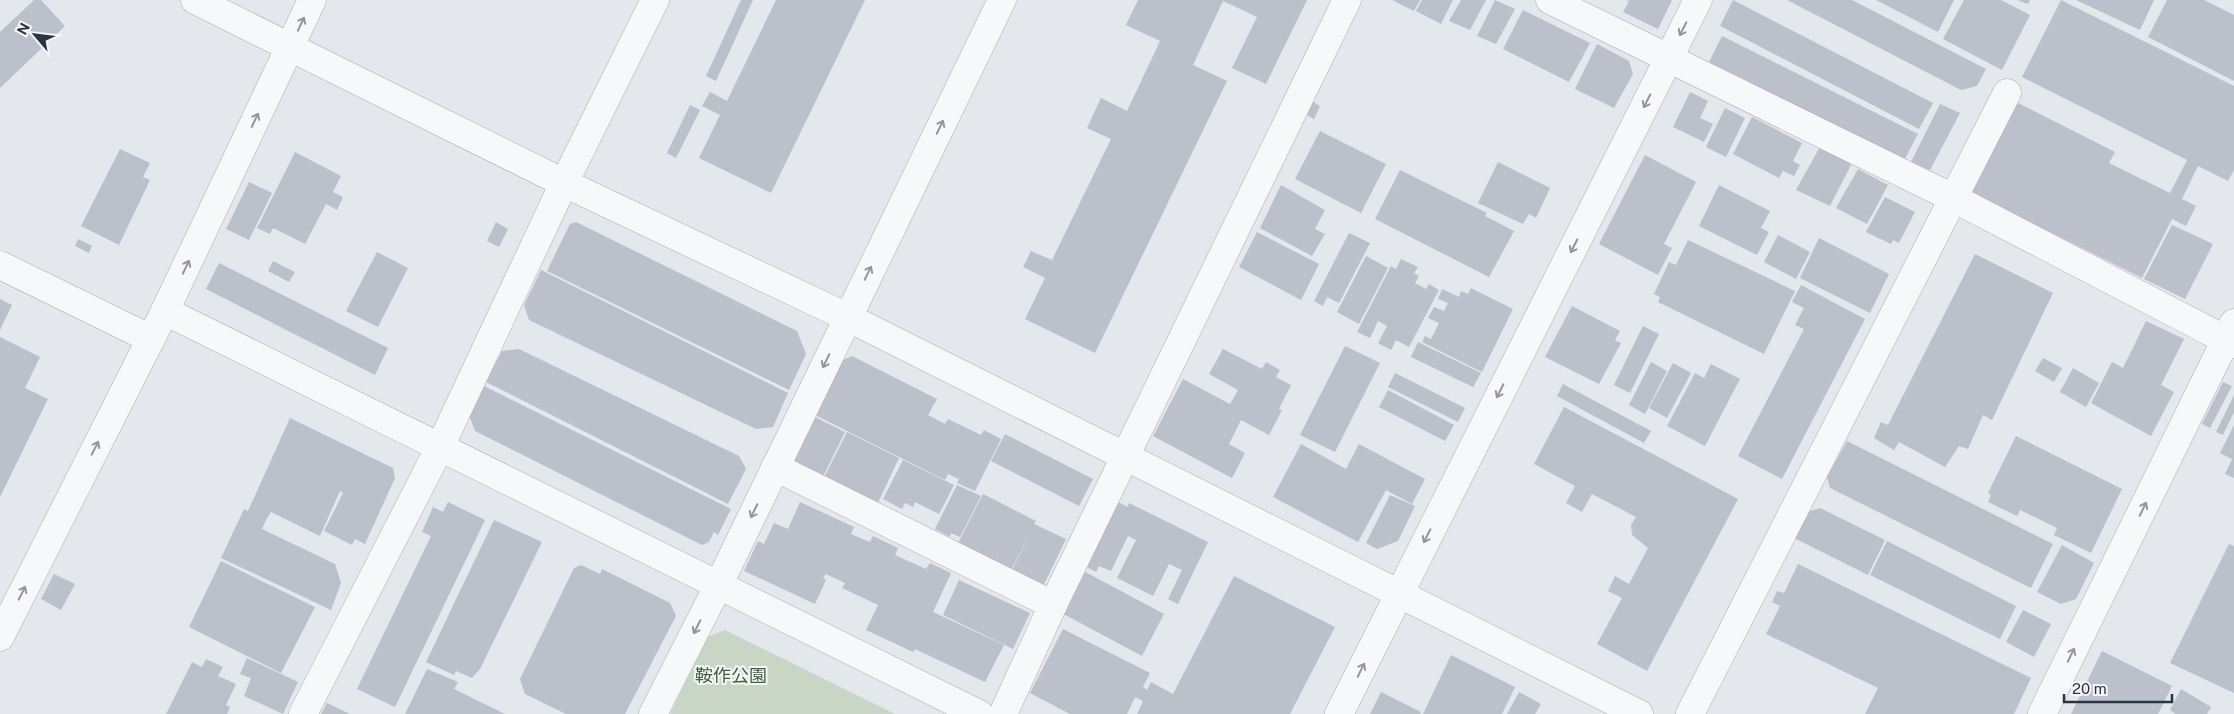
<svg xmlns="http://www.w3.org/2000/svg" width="2234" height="714" font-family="'Public Sans','Noto Sans JP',sans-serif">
	<rect width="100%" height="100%" fill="#e4e7ec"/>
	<path fill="#c9d6c5" d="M725,630L895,714H670L708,637Z"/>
	<g fill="#bbc0ca">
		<path d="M34,0H41L65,26L0,88V32Z"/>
		<path d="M741,0H753L716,81L706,76Z"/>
		<path d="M776,0H865L771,193L699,158L720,115L702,106L710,92L727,101Z"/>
		<path d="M1138,0H1307L1266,84L1232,68L1257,17L1223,1L1193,65L1227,81L1095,353L1025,319L1045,278L1023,267L1031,251L1052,260L1111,139L1087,128L1101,98L1127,111L1160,41L1126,25Z"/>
		<path d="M1392,0H1420L1414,11Z"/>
		<path d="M1422,0H1453L1441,24L1416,11Z"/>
		<path d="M1461,0H1486L1470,30L1449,21Z"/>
		<path d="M1495,0L1515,9L1496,44L1477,36Z"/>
		<path d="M1626,0H1672L1658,29L1623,12L1629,1Z"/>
		<path d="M1733,0L1933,103L1919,129L1720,26Z"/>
		<path d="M1787,0H1852L1986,69L1977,86L1961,90Z"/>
		<path d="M1876,0H1954L1938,32Z"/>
		<path d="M1964,0H2001L2030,15L2002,70L1943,39Z"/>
		<path d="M2017,0H2030L2028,4Z"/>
		<path d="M2061,0L2234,86V170L2228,181L2198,166L2182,199L2196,206L2186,226L2172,219L2142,278L1966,190L2012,100L2115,152L2109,163L2170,193L2187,160L2022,77Z"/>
		<path d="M2076,0H2154L2140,30Z"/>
		<path d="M2167,0H2204L2234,15V81L2148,37Z"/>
		<path d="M1523,10L1590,43L1569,82L1503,49Z"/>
		<path d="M1722,36L1918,134L1905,159L1709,62Z"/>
		<path d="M1597,44L1629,61L1633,74L1614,108L1575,89Z"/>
		<path d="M1690,92L1708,101L1700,118L1713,124L1704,142L1673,127Z"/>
		<path d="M1312,101L1320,106L1314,119L1307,115Z"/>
		<path d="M1940,104L1960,113L1930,170L1911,162Z"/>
		<path d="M690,105L700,110L676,158L667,153Z"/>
		<path d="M1725,108L1745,118L1726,157L1706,147Z"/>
		<path d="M1752,117L1802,143L1793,161L1800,165L1794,176L1783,171L1779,178L1733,154Z"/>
		<path d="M1320,131L1386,164L1361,213L1295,179Z"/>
		<path d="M1821,145L1852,163L1830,206L1796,190Z"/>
		<path d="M120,149L150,163L143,177L150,180L119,245L81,226Z"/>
		<path d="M295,152L341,176L333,192L343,197L337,210L326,204L305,244L273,228L270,234L257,228Z"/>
		<path d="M1645,155L1696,182L1664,244L1672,248L1658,275L1599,244Z"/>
		<path d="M1498,162L1550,188L1536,218L1529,214L1523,224L1478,203Z"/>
		<path d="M1858,169L1888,185L1867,224L1836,208Z"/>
		<path d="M1400,170L1487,213L1485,216L1514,231L1489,277L1375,219Z"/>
		<path d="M249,182L272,193L249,240L226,229Z"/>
		<path d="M1281,185L1325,210L1315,229L1325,234L1312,256L1260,228Z"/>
		<path d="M1719,185L1770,211L1761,228L1769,232L1757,255L1699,226Z"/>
		<path d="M1885,197L1915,212L1899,243L1893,240L1891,244L1866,232Z"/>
		<path d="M496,222L508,229L499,247L487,241Z"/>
		<path d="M576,222L797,331L806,354L789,390L547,271L570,224Z"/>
		<path d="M2172,225L2213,244L2185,299L2144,279Z"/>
		<path d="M1257,232L1319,264L1301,300L1239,267Z"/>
		<path d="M1349,233L1370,243L1339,303L1327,297L1323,306L1314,301Z"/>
		<path d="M1778,235L1810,252L1796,279L1764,262Z"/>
		<path d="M1819,238L1889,274L1870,313L1800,278Z"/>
		<path d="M78,239L92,246L89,253L75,246Z"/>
		<path d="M1688,240L1795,291L1764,354L1658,302L1660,297L1654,294L1669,262L1676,265Z"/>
		<path d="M377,252L408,268L378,327L346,311Z"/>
		<path d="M1975,254L2053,293L1992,420L1983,415L1968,449L1959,446L1945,467L1899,442L1894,450L1874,438L1881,422L1888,425Z"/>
		<path d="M1366,256L1388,268L1359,324L1337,312Z"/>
		<path d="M1401,259L1418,267L1414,273L1419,276L1415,283L1426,289L1429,284L1439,290L1409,347L1396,340L1391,350L1378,343L1387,326L1378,321L1370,338L1357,332L1391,266L1396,269Z"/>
		<path d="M273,261L295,272L289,282L268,271Z"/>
		<path d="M219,263L388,348L375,375L206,289Z"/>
		<path d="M541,270L788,393L773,427L756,429L529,320L524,305Z"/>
		<path d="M1801,285L1865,319L1782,479L1738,456L1804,329L1795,325L1804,308L1792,302Z"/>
		<path d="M1471,288L1513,309L1482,372L1422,342L1425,336L1431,339L1439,323L1428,318L1434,307L1444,311L1448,303L1438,299L1442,289L1459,297L1461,291L1468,294Z"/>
		<path d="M0,299L12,305L0,330Z"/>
		<path d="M1572,306L1620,331L1615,340L1621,343L1599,384L1545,357Z"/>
		<path d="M2146,321L2184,339L2161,385L2174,392L2151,436L2091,403L2112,362L2123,368Z"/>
		<path d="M1643,326L1659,334L1630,393L1614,385Z"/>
		<path d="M0,337L40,357L25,388L48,399L0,497Z"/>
		<path d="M1418,342L1481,373L1473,387L1411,357Z"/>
		<path d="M1345,346L1380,363L1335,452L1300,435Z"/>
		<path d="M519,349L739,456L746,469L728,504L486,382L502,351Z"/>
		<path d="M1223,349L1262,369L1266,362L1280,370L1276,377L1291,385L1279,409L1282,410L1269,435L1241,420L1229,444L1245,453L1232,478L1153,436L1183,379L1230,404L1238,390L1209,374Z"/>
		<path d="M852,356L937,399L928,415L945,424L948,419L981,435L984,430L1001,439L975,491L957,483L959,479L948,474L945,480L815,415L843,360Z"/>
		<path d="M2043,358L2062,368L2054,382L2035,371Z"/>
		<path d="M1651,362L1667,371L1645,414L1629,405Z"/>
		<path d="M1673,363L1691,373L1667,418L1649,408Z"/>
		<path d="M1711,364L1740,379L1705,446L1667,426L1695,373L1704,378Z"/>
		<path d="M2073,368L2099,383L2086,407L2060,392Z"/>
		<path d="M1395,373L1465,408L1458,422L1388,387Z"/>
		<path d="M2223,382L2232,386L2210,428L2202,424Z"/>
		<path d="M1563,384L1651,431L1644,443L1557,396Z"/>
		<path d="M484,386L731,509L718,535L714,532L709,542L702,545L475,431L469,415Z"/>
		<path d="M1388,390L1454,425L1445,441L1379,407Z"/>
		<path d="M2234,395V412L2223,435L2216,432Z"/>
		<path d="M1564,407L1738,499L1647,671L1597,644L1622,598L1608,591L1615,576L1629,584L1648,548L1632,535L1631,525L1636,517L1592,494L1582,512L1566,503L1575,486L1534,464Z"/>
		<path d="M815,417L845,432L821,481L791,466Z"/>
		<path d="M290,418L393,468L395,478L365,544L355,539L352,545L324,531L343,493L340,491L320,536L271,512L266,520L262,529L335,564L341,583L331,610L221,558L244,509L248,511Z"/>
		<path d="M2234,425V478L2225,474L2232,459L2220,453Z"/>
		<path d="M847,432L899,458L876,507L823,480Z"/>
		<path d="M1005,434L1093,479L1079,506L991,461Z"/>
		<path d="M2016,436L2122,489L2091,553L2054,535L2057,528L2020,510L2017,516L1988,502L1991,495L1988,493Z"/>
		<path d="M1847,441L2053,544L2031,588L1830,488L1827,477Z"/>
		<path d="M1301,444L1346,469L1359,444L1425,479L1412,504L1386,490L1358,542L1273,497Z"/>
		<path d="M903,460L954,485L939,514L915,502L913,507L905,503L902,509L883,499Z"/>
		<path d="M957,485L981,496L960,537L951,533L950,537L935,529Z"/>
		<path d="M983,494L1036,521L1034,524L1066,539L1039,595L1007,580L1032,530L1009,574L956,547Z"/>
		<path d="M1390,495L1415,506L1398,541L1377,549L1366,543Z"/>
		<path d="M1111,499L1128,507L1129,503L1208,542L1178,604L1168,599L1182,570L1169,564L1153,596L1117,578L1136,540L1128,536L1111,571L1099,566L1096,572L1079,563Z"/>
		<path d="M448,502L485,520L395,707L357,689L431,536L422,532L433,507L443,512Z"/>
		<path d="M800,502L854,527L851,534L865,540L870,542L873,536L898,548L895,555L926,569L930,563L951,573L933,612L1004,645L985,682L915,649L913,652L866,630L878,605L842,588L845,583L826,574L823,578L826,580L815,604L744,571L758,541L764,544L774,523L788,529Z"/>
		<path d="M1820,508L1885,540L1868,575L1792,537L1804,513Z"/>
		<path d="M494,520L542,542L480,669L472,678L456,671L454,675L426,662Z"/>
		<path d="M1887,541L2016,606L2000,639L1870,575Z"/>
		<path d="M2229,544L2234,546V693L2170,663Z"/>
		<path d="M2062,545L2094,563L2076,599L2061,604L2037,592Z"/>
		<path d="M221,561L315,607L281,673L189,627Z"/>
		<path d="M1798,564L2031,678L2014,714H1865L1878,688L1766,634L1780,606L1772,602L1777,591L1784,593Z"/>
		<path d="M581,565L600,574L602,569L670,603L676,616L625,714H566L525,694L520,679L574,568Z"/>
		<path d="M1078,568L1164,614L1142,656L1056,610Z"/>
		<path d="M54,574L75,584L61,610L41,599Z"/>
		<path d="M1234,576L1335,627L1290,714H1137L1143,701L1135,697L1127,714H1070L1030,693L1063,629L1150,673L1143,687L1147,690L1151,682L1173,694Z"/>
		<path d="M959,580L1030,613L1013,649L943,615Z"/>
		<path d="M2023,610L2051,624L2034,657L2006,642Z"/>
		<path d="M2102,651L2172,686L2158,714H2071Z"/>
		<path d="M1451,655L1515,687L1502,714H1423Z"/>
		<path d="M247,658L298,682L283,714L244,696L251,678L240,674Z"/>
		<path d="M206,659L223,667L218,676L236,684L226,705L230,707L227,714H166L192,662L202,667Z"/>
		<path d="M427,669L458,682L454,689L505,714H405Z"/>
		<path d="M2181,689L2211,707L2207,714H2176L2170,710Z"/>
		<path d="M1381,692L1421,712L1420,714H1370Z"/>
		<path d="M1519,692L1541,704L1535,714H1507Z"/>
		<path d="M327,703L350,714H321Z"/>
	</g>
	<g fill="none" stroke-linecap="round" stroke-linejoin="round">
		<defs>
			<g id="minor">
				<path d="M1550,0L1955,199L2234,344"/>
				<path d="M0,265L151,339"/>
				<path d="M165,311L979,714"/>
				<path d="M775,467L1053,605"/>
				<path d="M0,637L165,311L312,0"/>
				<path d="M303,714L440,447L564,183L655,0"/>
				<path d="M653,714L719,584L1002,0"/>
				<path d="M1003,714L1053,605L1347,0"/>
				<path d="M1339,714L1698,0"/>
				<path d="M1690,714L2007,93"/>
				<path d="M2042,714L2234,323"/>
			</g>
			<path id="tertiary" d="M195,0L564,183L847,317L1639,714"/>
		</defs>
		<use href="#minor" stroke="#a9aeb7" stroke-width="29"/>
		<use href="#tertiary" stroke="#a9aeb7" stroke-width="29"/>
		<use href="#minor" stroke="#f7f8fa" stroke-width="28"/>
		<use href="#tertiary" stroke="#f7f8fa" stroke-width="28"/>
	</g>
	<defs><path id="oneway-shaft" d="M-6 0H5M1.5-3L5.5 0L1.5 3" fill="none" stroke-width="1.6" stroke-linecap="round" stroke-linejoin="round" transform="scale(1.25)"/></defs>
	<g stroke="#9196a0">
		<use href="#oneway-shaft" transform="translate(301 24) rotate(-65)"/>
		<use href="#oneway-shaft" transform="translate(1683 29) rotate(117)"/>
		<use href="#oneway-shaft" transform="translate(1647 101) rotate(117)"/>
		<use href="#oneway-shaft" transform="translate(255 120) rotate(-65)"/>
		<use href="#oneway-shaft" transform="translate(940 127) rotate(-64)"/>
		<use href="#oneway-shaft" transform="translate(1574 246) rotate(117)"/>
		<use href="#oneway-shaft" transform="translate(186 267) rotate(-65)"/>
		<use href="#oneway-shaft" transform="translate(868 273) rotate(-64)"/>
		<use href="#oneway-shaft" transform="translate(826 361) rotate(116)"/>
		<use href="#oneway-shaft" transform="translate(1500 391) rotate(117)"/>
		<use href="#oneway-shaft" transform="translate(95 448) rotate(-63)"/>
		<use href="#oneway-shaft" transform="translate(2143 509) rotate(-64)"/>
		<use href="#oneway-shaft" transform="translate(754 511) rotate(116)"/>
		<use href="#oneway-shaft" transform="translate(1427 536) rotate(117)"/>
		<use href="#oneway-shaft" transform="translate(22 593) rotate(-63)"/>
		<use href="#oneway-shaft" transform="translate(697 627) rotate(117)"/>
		<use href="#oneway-shaft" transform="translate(2071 655) rotate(-64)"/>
		<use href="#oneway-shaft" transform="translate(1361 670) rotate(-64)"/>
	</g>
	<g text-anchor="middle" stroke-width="4" stroke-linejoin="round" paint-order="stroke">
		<g font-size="18" fill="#3f6138" stroke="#f4f6f9">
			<text x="731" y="682">鞍作公園</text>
		</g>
	</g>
	<g transform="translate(35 35) rotate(298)" stroke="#f4f6f9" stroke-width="4" paint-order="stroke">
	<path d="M0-4L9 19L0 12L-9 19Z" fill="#2b3445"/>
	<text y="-8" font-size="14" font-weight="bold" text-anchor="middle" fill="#2b3445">N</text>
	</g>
	<path d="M2064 694v8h108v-8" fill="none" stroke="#2b3445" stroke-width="2.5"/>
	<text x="2072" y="694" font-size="15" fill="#2b3445" stroke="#f4f6f9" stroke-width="4" paint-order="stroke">20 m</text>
</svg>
